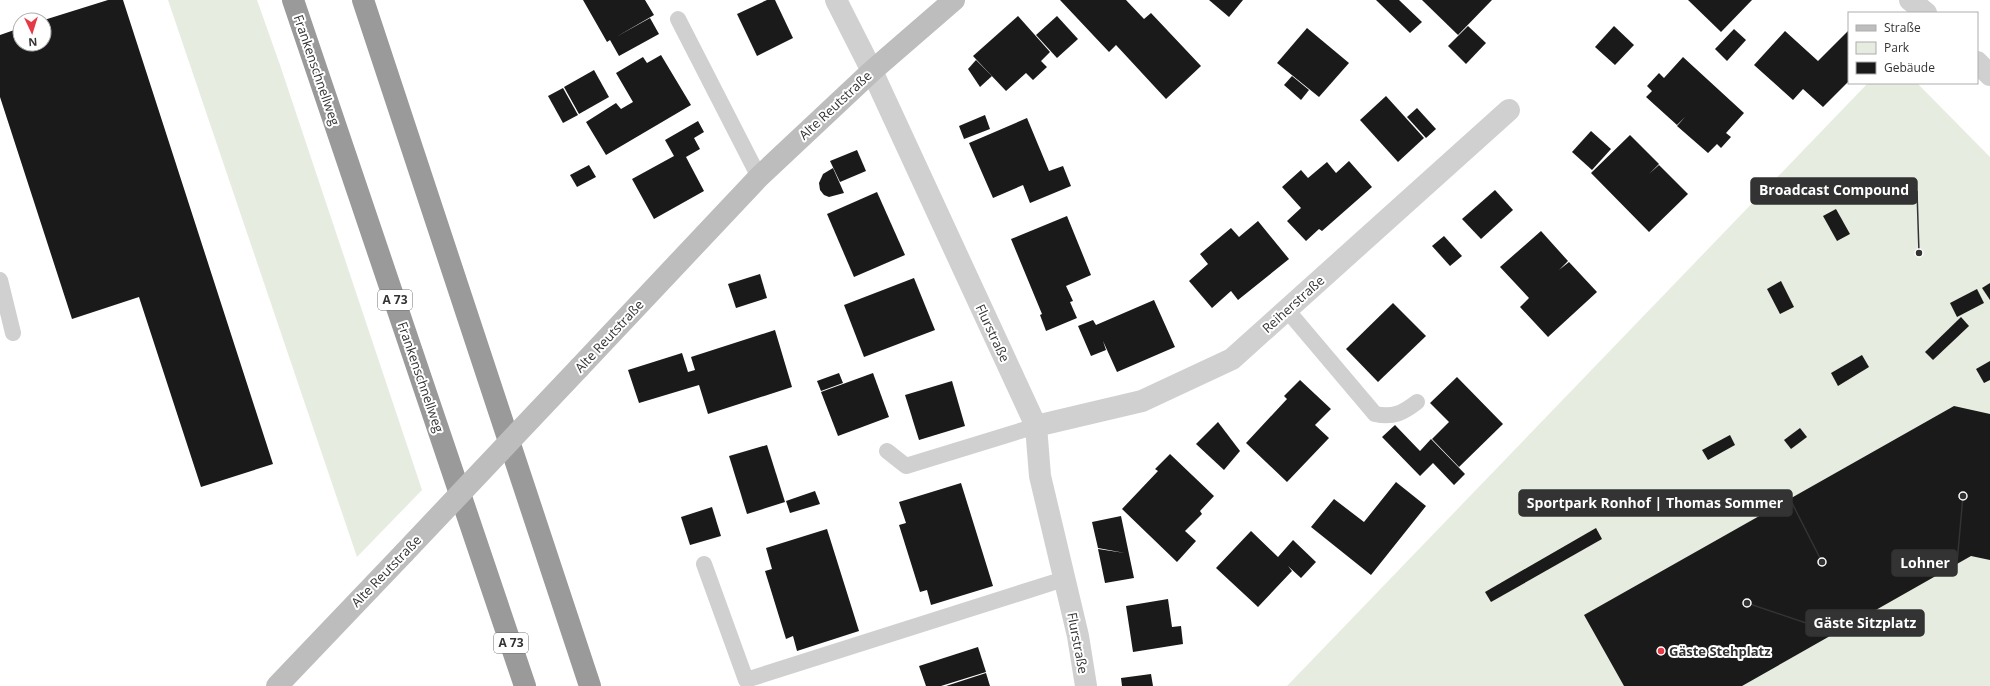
<svg xmlns="http://www.w3.org/2000/svg" width="1990" height="686" font-family="'Open Sans',sans-serif">
	<rect width="100%" height="100%" fill="#fff"/>
	<g fill="#e6ecdf">
		<path d="M168,0H257L280,65L422,490L357,557Z"/>
		<path d="M1868,83H1917L1990,157V686H1287Z"/>
	</g>
	<g fill="#1a1a1a">
		<path d="M108,0H123L273,464L201,487L139,297L72,319L0,97V35L20,28V44H44V20Z"/>
		<path d="M583,0H645L654,15L616,37L650,18L659,34L619,56L610,40L607,42Z"/>
		<path d="M767,0H775L793,38L757,56L737,14Z"/>
		<path d="M1060,0H1126L1144,19L1151,13L1201,66L1166,99L1116,45L1109,52Z"/>
		<path d="M1209,0H1243L1229,17Z"/>
		<path d="M1376,0H1399L1422,22L1410,33Z"/>
		<path d="M1422,0H1492L1458,35Z"/>
		<path d="M1688,0H1752L1721,32Z"/>
		<path d="M1018,16L1050,52L1041,61L1047,67L1033,80L1026,73L1006,91L973,56Z"/>
		<path d="M1057,16L1078,39L1057,58L1036,35Z"/>
		<path d="M1468,26L1486,43L1466,64L1448,46Z"/>
		<path d="M1614,26L1634,45L1615,65L1595,47Z"/>
		<path d="M1307,28L1349,63L1319,97L1277,63Z"/>
		<path d="M1734,29L1746,40L1727,61L1715,49Z"/>
		<path d="M1849,30V81L1823,107L1803,89L1793,100L1754,65L1785,31L1818,61Z"/>
		<path d="M661,55L691,105L606,155L586,122L616,103L621,109L633,102L616,73L643,57L647,63Z"/>
		<path d="M1683,57L1744,113L1726,133L1731,137L1721,148L1717,144L1708,153L1677,126L1685,117L1677,125L1646,97L1652,91L1647,86L1659,73L1664,78Z"/>
		<path d="M976,60L992,76L980,87L968,69Z"/>
		<path d="M594,70L609,97L579,114L564,87Z"/>
		<path d="M1292,76L1309,90L1301,100L1284,85Z"/>
		<path d="M563,88L578,115L563,123L548,96Z"/>
		<path d="M1386,96L1424,138L1398,162L1360,120Z"/>
		<path d="M1417,108L1436,129L1426,138L1407,117Z"/>
		<path d="M985,115L990,129L964,139L959,126Z"/>
		<path d="M1027,118L1049,171L1063,166L1071,186L1030,203L1023,185L993,198L969,143Z"/>
		<path d="M698,121L704,132L694,138L700,149L686,157L704,191L654,219L632,179L674,156L665,140Z"/>
		<path d="M1591,131L1611,149L1592,170L1572,152Z"/>
		<path d="M1630,135L1659,164L1649,174L1659,165L1688,194L1649,232L1591,173Z"/>
		<path d="M857,150L866,171L840,182L830,161Z"/>
		<path d="M1349,161L1372,187L1322,231L1319,229L1306,241L1287,221L1301,208L1282,187L1301,170L1308,178L1327,162L1336,173Z"/>
		<path d="M589,165L596,177L577,187L570,175Z"/>
		<path d="M833,168L844,193L829,197L824,195L820,190L819,183L823,174Z"/>
		<path d="M1495,190L1513,210L1481,239L1462,219Z"/>
		<path d="M877,192L905,255L854,277L827,214Z"/>
		<path d="M1836,209L1850,234L1837,241L1823,216Z"/>
		<path d="M1067,216L1091,275L1066,286L1073,301L1070,302L1077,318L1046,331L1040,315L1042,314L1011,239Z"/>
		<path d="M1258,221L1289,259L1238,300L1231,291L1212,308L1189,281L1208,264L1200,254L1231,228L1239,237Z"/>
		<path d="M1541,231L1568,261L1559,270L1569,262L1597,292L1548,337L1520,307L1529,298L1500,267Z"/>
		<path d="M1444,236L1462,256L1450,266L1432,246Z"/>
		<path d="M760,274L767,298L736,308L728,284Z"/>
		<path d="M914,278L935,330L864,357L844,305Z"/>
		<path d="M1781,281L1794,307L1780,314L1767,289Z"/>
		<path d="M1990,283V300L1982,288Z"/>
		<path d="M1977,289L1984,303L1957,317L1950,303Z"/>
		<path d="M1154,300L1175,347L1117,372L1103,341L1106,350L1091,356L1078,326L1093,320L1096,325Z"/>
		<path d="M1393,303L1426,336L1378,382L1346,349Z"/>
		<path d="M1961,317L1969,326L1933,360L1925,352Z"/>
		<path d="M775,330L792,387L708,414L699,385L639,403L628,370L682,353L688,372L695,370L691,357Z"/>
		<path d="M1862,355L1869,367L1838,386L1831,373Z"/>
		<path d="M1990,361V380L1984,383L1976,369Z"/>
		<path d="M839,373L843,383L821,391L817,381Z"/>
		<path d="M873,373L889,417L838,436L821,392Z"/>
		<path d="M1457,377L1503,424L1459,467L1432,439L1449,422L1430,403Z"/>
		<path d="M1300,380L1331,409L1315,425L1329,438L1287,482L1246,443L1287,399L1284,396Z"/>
		<path d="M952,381L965,426L919,440L905,395Z"/>
		<path d="M1954,406L1990,414V560L1971,556L1742,686H1624L1584,615Z"/>
		<path d="M1218,422L1240,451L1224,470L1196,444Z"/>
		<path d="M1395,425L1420,451L1431,439L1465,474L1454,485L1433,463L1420,476L1382,437Z"/>
		<path d="M1800,428L1807,437L1791,449L1784,440Z"/>
		<path d="M1730,435L1735,445L1708,460L1702,450Z"/>
		<path d="M767,445L785,502L747,514L729,456Z"/>
		<path d="M1170,454L1214,496L1200,511L1202,514L1185,531L1196,541L1177,562L1122,509L1158,471L1155,469Z"/>
		<path d="M1396,482L1426,506L1371,575L1311,527L1334,499L1364,522Z"/>
		<path d="M961,483L993,586L931,605L927,590L920,592L899,525L906,523L899,502Z"/>
		<path d="M815,491L820,504L790,513L786,501Z"/>
		<path d="M712,507L721,536L690,545L681,517Z"/>
		<path d="M1121,516L1134,578L1105,583L1098,549L1125,553L1098,548L1092,522Z"/>
		<path d="M1596,528L1602,539L1491,602L1485,592Z"/>
		<path d="M827,529L859,631L797,651L793,636L786,639L765,571L772,569L766,548Z"/>
		<path d="M1251,531L1278,557L1293,540L1316,562L1301,578L1288,566L1292,571L1258,607L1216,568Z"/>
		<path d="M1168,599L1172,627L1181,626L1183,644L1133,652L1126,606Z"/>
		<path d="M978,647L986,672L941,686H926L919,666Z"/>
		<path d="M986,673L990,686H946Z"/>
		<path d="M1151,674L1153,686H1122L1121,678Z"/>
	</g>
	<g fill="none" stroke-linecap="round" stroke-linejoin="round">
		<g stroke="#d0d0d0" stroke-width="16">
			<path d="M678,19L759,177"/>
			<path d="M0,280L13,333"/>
			<path d="M1287,310L1375,414C1393,418 1403,413 1417,402"/>
			<path d="M887,451L906,466L1036,426"/>
			<path d="M704,564L746,680L1064,579"/>
		</g>
		<g stroke="#d0d0d0" stroke-width="22">
			<path d="M836,0L872,71L1036,426L1040,476L1078,636L1086,686"/>
			<path d="M1910,0L1926,13"/>
			<path d="M1977,62L1990,75"/>
			<path d="M1036,426L1142,401L1232,359L1509,110"/>
		</g>
		<g stroke="#bdbdbd" stroke-width="22">
			<path d="M579,368L759,177L872,71L954,0"/>
			<path d="M277,686L404,553"/>
		</g>
		<g stroke="#9a9a9a" stroke-width="22">
			<path d="M293,0L525,686"/>
			<path d="M363,0L590,686"/>
		</g>
		<path stroke="#bdbdbd" stroke-width="22" d="M404,553L579,368"/>
	</g>
	<circle fill="#e63946" stroke="#fff" stroke-width="1.5" cx="1661" cy="651" r="4"/>
	<g text-anchor="middle" stroke-width="4" stroke-linejoin="round" paint-order="stroke">
		<g fill="#fff" stroke="#707070" stroke-width="1">
			<rect x="378" y="290" width="34" height="20" rx="3"/>
			<rect x="494" y="633" width="34" height="20" rx="3"/>
		</g>
		<g font-size="12" font-weight="bold" fill="#333">
			<text x="395" y="304">A 73</text>
			<text x="511" y="647">A 73</text>
		</g>
		<g font-size="13" fill="#333" stroke="#fff">
			<text transform="translate(317 70) rotate(71)" y="5">Frankenschnellweg</text>
			<text transform="translate(835 105) rotate(-43)" y="5">Alte Reutstraße</text>
			<text transform="translate(1293 304) rotate(-42)" y="5">Reiherstraße</text>
			<text transform="translate(993 333) rotate(65)" y="5">Flurstraße</text>
			<text transform="translate(609 336) rotate(-47)" y="5">Alte Reutstraße</text>
			<text transform="translate(421 377) rotate(71)" y="5">Frankenschnellweg</text>
			<text transform="translate(386 571) rotate(-46)" y="5">Alte Reutstraße</text>
			<text transform="translate(1078 643) rotate(79)" y="5">Flurstraße</text>
		</g>
		<g font-size="13" font-weight="bold" fill="#333" stroke="#fff" text-anchor="start">
			<text x="1669" y="656">Gäste Stehplatz</text>
		</g>
	</g>
	<path fill="none" stroke="#333" stroke-width="1.5" d="M1919 253L1917 191M1822 562L1792 503M1963 496L1957 563M1747 603L1806 623"/>
	<g fill="#333" stroke="#fff" stroke-width="1.5">
		<circle cx="1919" cy="253" r="4"/>
		<circle cx="1822" cy="562" r="4"/>
		<circle cx="1963" cy="496" r="4"/>
		<circle cx="1747" cy="603" r="4"/>
	</g>
	<g fill="#333" stroke="#333" stroke-width="1.5">
		<rect x="1751" y="178" width="166" height="26" rx="4"/>
		<rect x="1519" y="490" width="273" height="26" rx="4"/>
		<rect x="1892" y="550" width="65" height="26" rx="4"/>
		<rect x="1806" y="610" width="118" height="26" rx="4"/>
	</g>
	<g font-size="14" text-anchor="middle" font-weight="bold" fill="#fff">
		<text x="1834" y="195">Broadcast Compound</text>
		<text x="1655" y="508">Sportpark Ronhof | Thomas Sommer</text>
		<text x="1925" y="568">Lohner</text>
		<text x="1865" y="628">Gäste Sitzplatz</text>
	</g>
	<rect x="1848" y="12" width="130" height="72" fill="#ffffff" stroke="#adadad"/>
	<rect x="1856" y="25" width="20" height="6" fill="#bdbdbd" stroke="#adadad"/>
	<text x="1884" y="32" font-size="12" fill="#333333">Straße</text>
	<rect x="1856" y="42" width="20" height="12" fill="#e6ecdf" stroke="#adadad"/>
	<text x="1884" y="52" font-size="12" fill="#333333">Park</text>
	<rect x="1856" y="62" width="20" height="12" fill="#1a1a1a" stroke="#adadad"/>
	<text x="1884" y="72" font-size="12" fill="#333333">Gebäude</text>
	<g transform="translate(32 32) rotate(176)"><circle r="19" fill="#ffffff" stroke="#adadad"/>
	<path d="M0-3L7 15L0 10L-7 15Z" fill="#e63946"/>
	<text y="-6" font-size="11" font-weight="bold" text-anchor="middle" fill="#333333">N</text>
	</g>
</svg>
